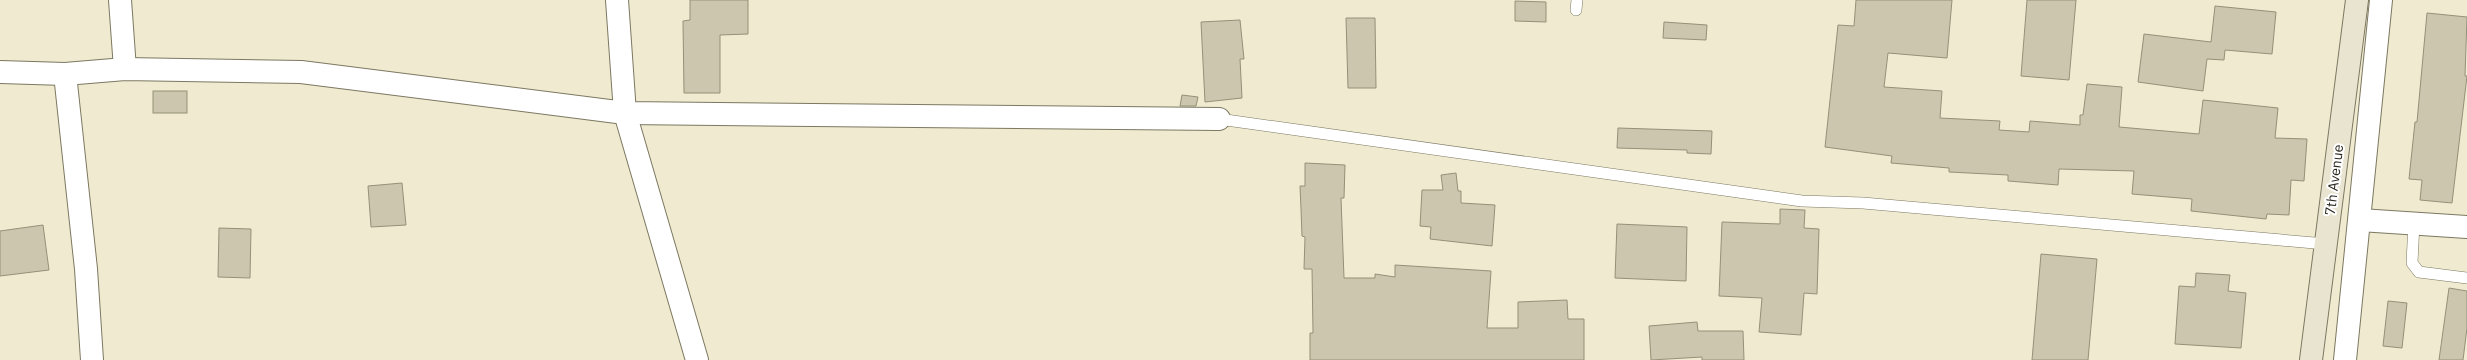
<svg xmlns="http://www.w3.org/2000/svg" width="2467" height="360" font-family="'IBM Plex Sans',sans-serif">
	<rect width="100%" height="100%" fill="#efead0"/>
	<g fill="#cbc6ad" stroke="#959179">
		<path d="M690,0H748V34L720,35V93H684L683,21L690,20Z"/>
		<path d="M1856,0H1952L1947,58L1888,53L1884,87L1942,91L1940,118L2000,121L1999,130L2029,132L2030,121L2080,125V115H2083L2087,84L2122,87L2119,127L2199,134L2203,100L2278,108L2275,138L2307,139L2304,181L2291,180L2289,215L2267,214L2266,219L2191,211L2192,199L2132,194L2134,171L2059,169L2058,185L2008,181V175L1949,172V168L1891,163L1892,156L1825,147L1838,25L1854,26Z"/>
		<path d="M2027,0H2076L2069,80L2021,76Z"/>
		<path d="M1515,1L1546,2V22L1515,21Z"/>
		<path d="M2215,6L2276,12L2272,54L2225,50L2224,60L2207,59L2203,91L2138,82L2144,34L2211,42Z"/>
		<path d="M2427,13L2467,17L2465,76H2467L2452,203L2420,200L2422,180L2409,179L2415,122H2417Z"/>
		<path d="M1346,18H1375L1376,88H1348Z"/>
		<path d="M1240,20L1244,59H1240L1242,98L1205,102L1201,22Z"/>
		<path d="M1664,22L1707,25L1706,40L1663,38Z"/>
		<rect x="153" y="91" width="34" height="22"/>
		<path d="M1182,95L1198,97L1196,106H1180Z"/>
		<path d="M1618,128L1712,131L1711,154L1687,153V150L1617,148Z"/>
		<path d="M1305,163L1345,165L1344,198H1341L1344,278H1375V274L1395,277V265L1491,271L1487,328H1518V302L1567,300L1568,319H1584V360H1310V333H1313L1312,269H1304L1305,237L1302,236L1301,209L1300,186H1305Z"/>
		<path d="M1456,173L1458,191H1461V203L1495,205L1492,246L1430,239L1431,227L1420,226L1422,190H1443L1441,175Z"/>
		<path d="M402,183L406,225L371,227L368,186Z"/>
		<path d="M1780,209L1805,210L1804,228L1819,229L1817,294L1804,293L1801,335L1759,332L1762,298L1719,296L1722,222L1780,224Z"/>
		<path d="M1617,224L1687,227L1686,281L1615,278Z"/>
		<path d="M43,225L49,270L0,276V231Z"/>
		<path d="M219,228L251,229L250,278L218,277Z"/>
		<path d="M2041,254L2097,259L2088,360H2032Z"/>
		<path d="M2196,273L2230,275L2228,291L2246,293L2241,348L2175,344L2179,286L2195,287Z"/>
		<path d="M2449,288L2467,291V328L2463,360H2439Z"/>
		<path d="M2388,301L2407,303L2402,348L2383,346Z"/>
		<path d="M1697,322L1698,331H1743L1744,360H1702V357L1651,360L1649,326Z"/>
	</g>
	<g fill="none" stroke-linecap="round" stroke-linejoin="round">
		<defs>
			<g id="lane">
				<path d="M1576,10L1577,0"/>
				<path d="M1219,119L1802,201L1863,203L2326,244"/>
				<path d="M2414,223L2412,263L2419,272L2467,278"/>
			</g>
			<g id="street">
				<path d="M120,0L125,69"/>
				<path d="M617,0L625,113L697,360"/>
				<path d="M0,72L65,74L125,69L301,72L625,113L1219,119"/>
				<path d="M65,74L86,269L92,360"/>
				<path d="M2360,220L2467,227"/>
				<path d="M2345,360L2381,0"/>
			</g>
			<path id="secondary" d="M2311,360L2357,0"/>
		</defs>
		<use href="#lane" stroke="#7c7861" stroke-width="12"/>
		<use href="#street" stroke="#7c7861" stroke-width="24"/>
		<use href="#secondary" stroke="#7c7861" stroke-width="24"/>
		<use href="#lane" stroke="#fff" stroke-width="11"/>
		<use href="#street" stroke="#fff" stroke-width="22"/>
		<use href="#secondary" stroke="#e8e4cf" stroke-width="22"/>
	</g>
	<g text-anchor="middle" stroke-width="4" stroke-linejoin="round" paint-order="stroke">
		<g font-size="14" fill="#2a281e" stroke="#fff">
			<text transform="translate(2334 180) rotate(-83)" y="5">7th Avenue</text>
		</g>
	</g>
</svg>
